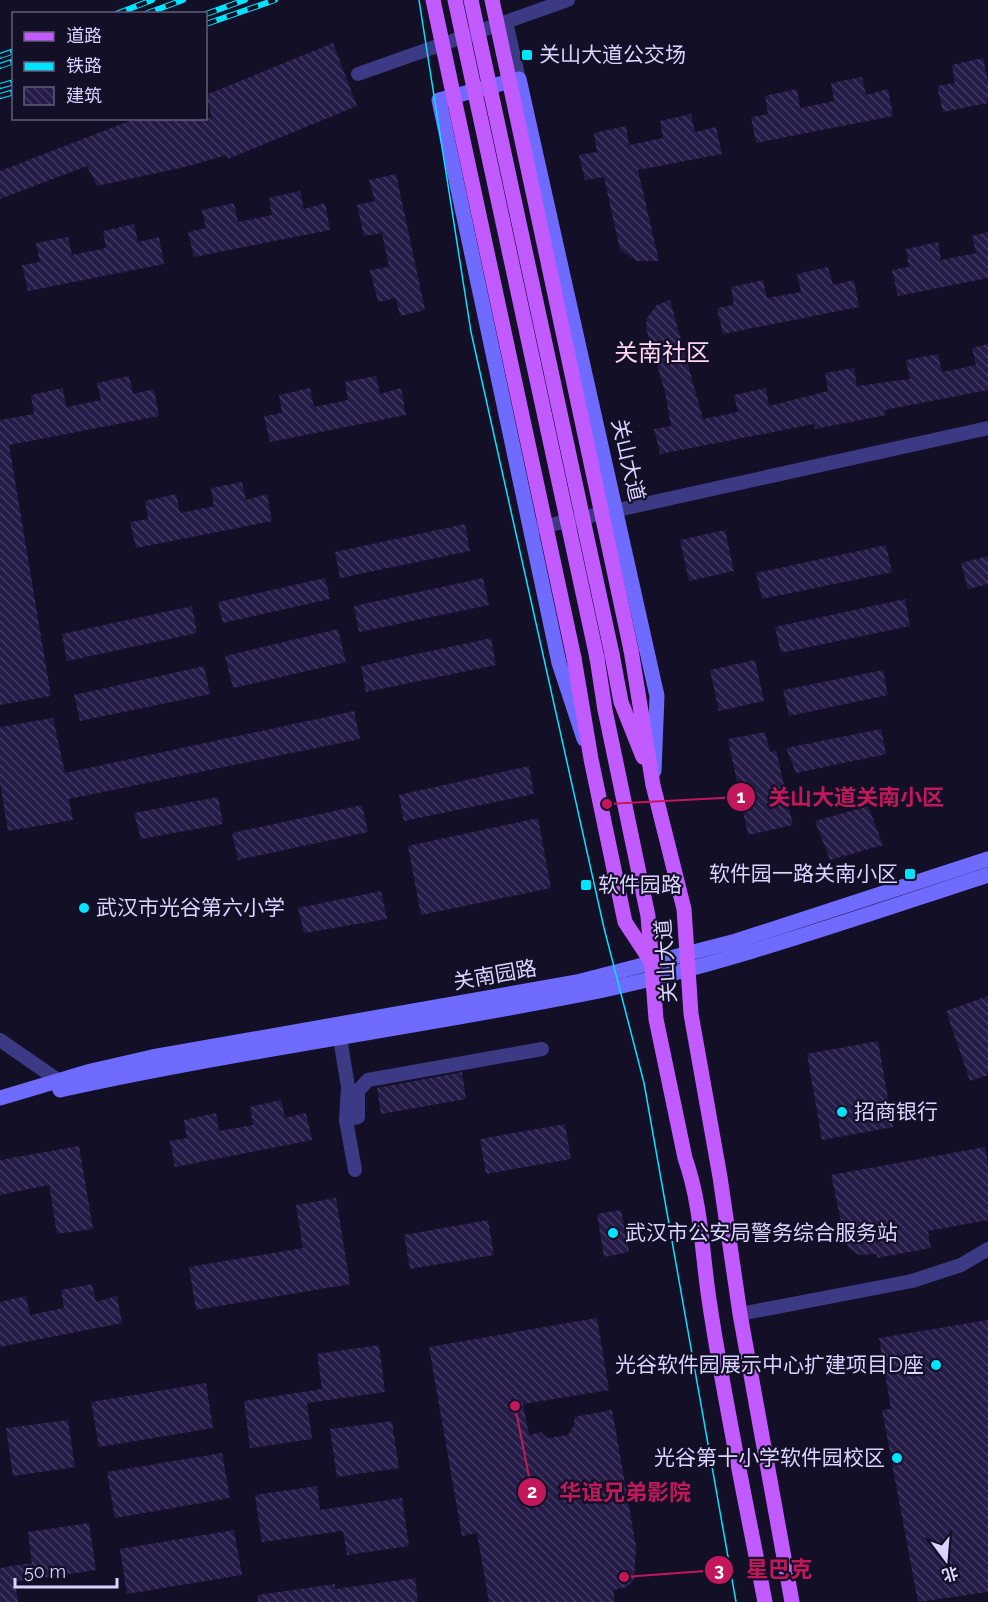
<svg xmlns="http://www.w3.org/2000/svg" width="988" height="1602" font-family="Raleway,'Noto Sans SC',sans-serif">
	<defs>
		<pattern id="building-back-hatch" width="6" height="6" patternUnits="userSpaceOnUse" patternTransform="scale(1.5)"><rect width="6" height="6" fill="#241b47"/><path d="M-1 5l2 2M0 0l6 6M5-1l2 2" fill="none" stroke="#433b63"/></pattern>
	</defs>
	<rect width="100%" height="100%" fill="#130f26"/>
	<g fill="url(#building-back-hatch)">
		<path d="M333,43L357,106L228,159L226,155L189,166L97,186L87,166L0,199V171L137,118H212L206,95Z"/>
		<path d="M983,58L988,81V103L943,112L937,86L955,83L952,65Z"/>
		<path d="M862,77L866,95L888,89L893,116L756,143L751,117L768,114L765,96L797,89L800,108L834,101L831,83Z"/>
		<path d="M691,114L695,132L716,127L722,154L638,170L659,261H637L620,250L604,177L585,180L579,155L597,152L594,133L626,126L629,145L663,138L660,121Z"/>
		<path d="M396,174L425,310L400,316L396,298L378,302L370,270L389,267L382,233L364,236L357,205L375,201L369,180Z"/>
		<path d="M300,191L304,209L325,203L330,230L194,257L188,232L206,228L202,210L234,203L238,222L272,215L269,198Z"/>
		<path d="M134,224L138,242L159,237L164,264L28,291L22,265L40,262L36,243L68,237L72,255L106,248L103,231Z"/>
		<path d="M988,232V278L898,296L892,270L909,267L906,249L938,242L941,260L976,253L972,236Z"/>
		<path d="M828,267L833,285L854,280L859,307L723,334L717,308L734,305L731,287L763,280L767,298L801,292L797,274Z"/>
		<path d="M670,300L703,419L738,412L734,395L766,388L769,406L828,391L825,373L854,368L857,386L910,379L906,360L938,354L942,372L976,365L972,348L988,344V390L885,410L886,415L815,429L814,424L660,454L654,429L671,426L665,392L646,328L647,318L657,305Z"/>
		<path d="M129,376L133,394L154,389L159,416L9,445L51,696L0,705V420L34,414L31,395L63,388L66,407L101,400L97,383Z"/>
		<path d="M376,376L380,394L401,388L406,415L270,442L264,416L282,413L279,395L310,388L314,407L348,400L345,382Z"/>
		<path d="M242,482L246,500L267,494L272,521L136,548L130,522L148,519L145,501L176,494L180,513L214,506L211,488Z"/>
		<path d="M465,524L470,551L340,578L335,552Z"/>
		<path d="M725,530L734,571L689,581L680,540Z"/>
		<path d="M886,545L892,572L762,599L756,573Z"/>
		<path d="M988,556V584L968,589L961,563Z"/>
		<path d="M325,578L330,599L223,623L218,602Z"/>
		<path d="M483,578L489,605L359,632L354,606Z"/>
		<path d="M905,599L910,626L781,653L775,627Z"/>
		<path d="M192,606L197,633L67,661L62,634Z"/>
		<path d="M338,629L346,662L233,688L225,656Z"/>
		<path d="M491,638L496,665L366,692L361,666Z"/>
		<path d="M755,660L764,701L719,711L710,670Z"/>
		<path d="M204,666L210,694L80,721L74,695Z"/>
		<path d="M883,670L888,695L789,716L783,690Z"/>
		<path d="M354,711L360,739L69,799L73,820L8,831L0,783V727L53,718L65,773Z"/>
		<path d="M881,729L886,754L796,773L786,748Z"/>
		<path d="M765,732L770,752L776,750L793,825L748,835L728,739Z"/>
		<path d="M529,766L534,794L404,821L399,795Z"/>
		<path d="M218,797L223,824L141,839L134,813Z"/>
		<path d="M362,805L368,832L238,860L232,833Z"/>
		<path d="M868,806L883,845L830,860L815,821Z"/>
		<path d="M538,818L551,888L421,915L408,846Z"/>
		<path d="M381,891L387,919L304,933L298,908Z"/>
		<path d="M988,996V1075L970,1081L946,1011Z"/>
		<path d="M878,1041L893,1127L822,1140L807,1054Z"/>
		<path d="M462,1072L466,1099L381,1114L377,1088Z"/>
		<path d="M281,1100L285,1118L306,1113L312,1140L175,1167L170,1141L187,1138L184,1120L216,1113L219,1131L253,1125L250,1107Z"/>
		<path d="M565,1124L571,1159L486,1174L480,1139Z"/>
		<path d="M79,1146L93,1229L57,1234L49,1185L0,1195V1160Z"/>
		<path d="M985,1147L988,1164V1220L928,1231L931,1248L877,1258V1254L859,1255L846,1245L831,1175Z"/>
		<path d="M336,1198L350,1284L196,1310L189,1267L303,1248L296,1205Z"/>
		<path d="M621,1210L629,1252L604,1257L597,1214Z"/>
		<path d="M488,1220L494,1255L410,1269L404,1235Z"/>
		<path d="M92,1284L96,1302L117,1296L122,1323L0,1347V1302L26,1296L30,1315L64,1308L61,1290Z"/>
		<path d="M597,1318L609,1390L523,1404L529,1435L541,1432L547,1438L568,1435L575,1424L574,1417L612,1410L636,1546L634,1579L627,1587L613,1590L615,1602H489L477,1533L462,1536L429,1347Z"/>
		<path d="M988,1320V1592L918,1602L882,1410L891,1409L879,1338Z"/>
		<path d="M379,1345L385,1392L307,1403L312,1439L250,1448L244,1401L322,1389L317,1354Z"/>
		<path d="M206,1383L213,1428L99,1447L91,1402Z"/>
		<path d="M68,1420L75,1467L13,1476L6,1428Z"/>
		<path d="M392,1421L399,1468L337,1477L330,1429Z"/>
		<path d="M222,1453L230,1498L115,1518L107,1472Z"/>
		<path d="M317,1486L320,1510L402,1498L409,1546L347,1555L343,1531L262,1542L255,1495Z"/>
		<path d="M89,1523L96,1570L15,1582L18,1602H0V1568L32,1563L28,1532Z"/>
		<path d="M234,1530L242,1575L127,1594L120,1549Z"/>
		<path d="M415,1578L418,1602H258V1595L335,1584V1589Z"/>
	</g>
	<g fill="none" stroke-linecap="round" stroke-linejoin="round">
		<g stroke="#3d3a85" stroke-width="14">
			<path d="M506,22L519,79"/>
			<path d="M358,74L568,0"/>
			<path d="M536,528L988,428"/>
			<path d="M338,1026L348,1087L346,1120L355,1170"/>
			<path d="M0,1040L65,1085"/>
			<path d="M346,1120L358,1117V1091L368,1080L542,1049"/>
			<path d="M740,1314L912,1281L961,1265L988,1249"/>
		</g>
		<g stroke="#6f6bff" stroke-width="15">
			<path d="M584,739L559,663L439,100L519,79L657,696L654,771"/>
			<path d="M60,1090C232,1052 406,1029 579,995C719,967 853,919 988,875"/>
			<path d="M0,1098L91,1071L152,1057L577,982L736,941L988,859"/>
		</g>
		<g stroke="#c25bff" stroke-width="15">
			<path d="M631,650L653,785L684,909L691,1014L720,1177L740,1314L792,1602"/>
			<path d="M612,654L621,702L643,757"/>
			<path d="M574,658L591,759L625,922L650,960"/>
			<path d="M597,658L605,710L648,916L656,1019L685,1158C702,1206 702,1257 710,1306C725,1405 746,1503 765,1602"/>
		</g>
		<path stroke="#00e5ff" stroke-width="1.5" d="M419,0L471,332L604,928L644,1083L736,1602"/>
		<defs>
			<g id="rail">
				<path d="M116,14L152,0"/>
				<path d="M145,14L183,0"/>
				<path d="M206,14L245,0"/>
				<path d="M206,24L275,0"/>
				<path d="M0,56L14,51"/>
				<path d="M0,66L14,61"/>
				<path d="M0,86L14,82"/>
				<path d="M0,96L14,92"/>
			</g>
		</defs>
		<use href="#rail" stroke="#00e5ff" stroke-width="6"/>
		<use href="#rail" stroke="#130f26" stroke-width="4" stroke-dasharray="11" stroke-linecap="butt"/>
		<g stroke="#c25bff" stroke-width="15">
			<path d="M433,0L574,658"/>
			<path d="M455,0L597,658"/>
			<path d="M471,0L612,654"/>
			<path d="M492,0L631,650"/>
		</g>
	</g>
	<g fill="#00e5ff" stroke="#130f26" stroke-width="2">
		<rect x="521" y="49" width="12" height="12" rx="3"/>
		<rect x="904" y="868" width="12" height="12" rx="3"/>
		<rect x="580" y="879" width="12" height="12" rx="3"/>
		<circle cx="84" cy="908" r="6"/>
		<circle cx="842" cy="1112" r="6"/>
		<circle cx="613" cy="1233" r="6"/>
		<circle cx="936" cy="1365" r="6"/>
		<circle cx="897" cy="1458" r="6"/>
	</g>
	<g text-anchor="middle" stroke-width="4.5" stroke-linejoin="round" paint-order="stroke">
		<g font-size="21" fill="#d9d4ff" stroke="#130f26" text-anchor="start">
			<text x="539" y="62">关山大道公交场</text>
			<text x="898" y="881" text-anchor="end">软件园一路关南小区</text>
			<text x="598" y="892">软件园路</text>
			<text x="96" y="915">武汉市光谷第六小学</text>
			<text x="854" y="1119">招商银行</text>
			<text x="625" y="1240">武汉市公安局警务综合服务站</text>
			<text x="924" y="1372" text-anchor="end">光谷软件园展示中心扩建项目D座</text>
			<text x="885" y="1465" text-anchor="end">光谷第十小学软件园校区</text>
		</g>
		<g font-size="21" fill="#d9d4ff" stroke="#130f26">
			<text transform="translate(628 460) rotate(77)" y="7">关山大道</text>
			<text transform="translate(666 961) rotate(-94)" y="7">关山大道</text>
			<text transform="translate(495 975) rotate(-10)" y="7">关南园路</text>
		</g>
		<g font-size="24" fill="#ffd6f0" stroke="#130f26">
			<text x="662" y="361">关南社区</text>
		</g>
	</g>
	<path fill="none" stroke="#c2185b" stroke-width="2" d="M607 804L741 797M515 1406L532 1492M624 1577L719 1570"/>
	<g fill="#c2185b" stroke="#130f26" stroke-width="2">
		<circle cx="607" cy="804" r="6"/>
		<circle cx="515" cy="1406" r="6"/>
		<circle cx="624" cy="1577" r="6"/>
		<circle cx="741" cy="797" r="15"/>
		<circle cx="532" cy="1492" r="15"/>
		<circle cx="719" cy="1570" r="15"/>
	</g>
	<g font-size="18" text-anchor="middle" font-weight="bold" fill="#fff">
		<text x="741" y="803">1</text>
		<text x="532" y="1498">2</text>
		<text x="719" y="1576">3</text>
	</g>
	<g font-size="22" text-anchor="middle" font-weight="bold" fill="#c2185b" stroke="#130f26" stroke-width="4.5" stroke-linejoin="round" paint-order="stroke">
		<text x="856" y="805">关山大道关南小区</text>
		<text x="625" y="1500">华谊兄弟影院</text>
		<text x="779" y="1577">星巴克</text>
	</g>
	<rect x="12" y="12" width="195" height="108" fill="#130f26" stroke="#625e7d" stroke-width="1.5"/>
	<rect x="24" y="32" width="30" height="9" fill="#c25bff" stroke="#625e7d" stroke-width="1.5"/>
	<text x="66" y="42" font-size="18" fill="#d9d4ff">道路</text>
	<rect x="24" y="62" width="30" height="9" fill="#00e5ff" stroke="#625e7d" stroke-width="1.5"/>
	<text x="66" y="72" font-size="18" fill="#d9d4ff">铁路</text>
	<rect x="24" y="87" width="30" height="18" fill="url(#building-back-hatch)" stroke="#625e7d" stroke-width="1.5"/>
	<text x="66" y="102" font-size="18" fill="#d9d4ff">建筑</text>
	<g transform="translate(946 1560) rotate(164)" stroke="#130f26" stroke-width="4.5" paint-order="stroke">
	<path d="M0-4.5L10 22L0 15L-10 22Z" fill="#d9d4ff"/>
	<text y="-9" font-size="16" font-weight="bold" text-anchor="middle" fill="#d9d4ff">北</text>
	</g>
	<path d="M15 1578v9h102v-9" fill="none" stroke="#d9d4ff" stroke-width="3"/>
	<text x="24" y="1578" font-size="18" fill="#d9d4ff" stroke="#130f26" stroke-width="4.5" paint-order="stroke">50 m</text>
</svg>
